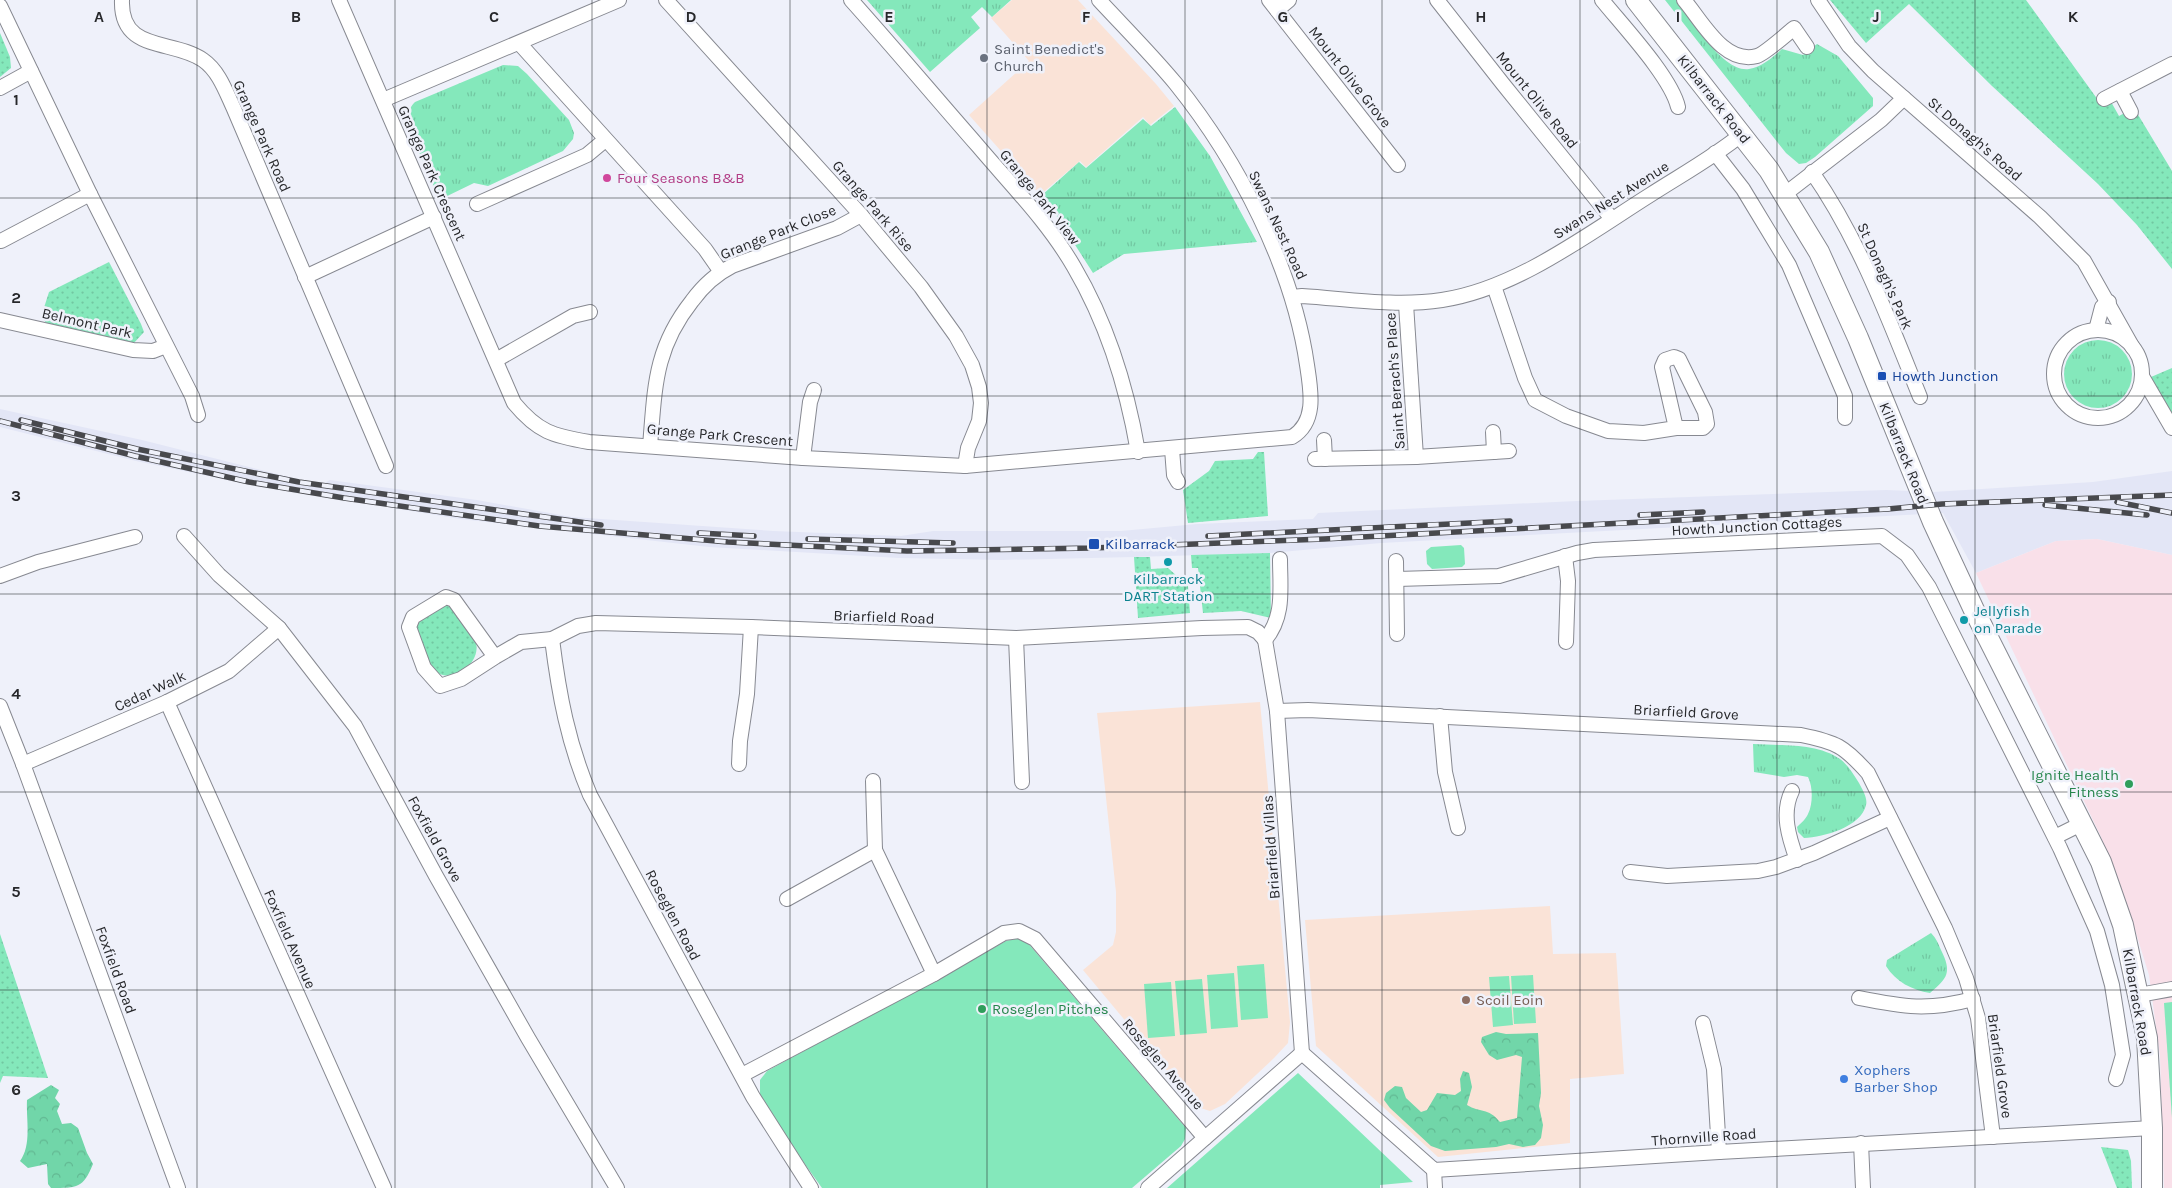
<svg xmlns="http://www.w3.org/2000/svg" width="2172" height="1188" font-family="Karla,sans-serif">
	<defs>
		<pattern id="grass-dots" width="8" height="8" patternUnits="userSpaceOnUse" patternTransform="scale(1.25)"><rect width="8" height="8" fill="#84e8bb"/><path d="M2 2h.1M6 6h.1" fill="none" stroke="#72c7a1" stroke-width="1.8" stroke-linecap="round"/></pattern>
		<pattern id="forest-crowns" width="20" height="18" patternUnits="userSpaceOnUse" patternTransform="scale(1.25)"><rect width="20" height="18" fill="#71d6a9"/><path d="M2 6a3 3 0 1 1 6 0M12 15a3 3 0 1 1 6 0" fill="none" stroke="#62b892"/></pattern>
		<pattern id="park-tufts" width="24" height="20" patternUnits="userSpaceOnUse" patternTransform="scale(1.25)"><rect width="24" height="20" fill="#84e8bb"/><path d="M3 7l-1-3M5 7V3M7 7l1-3M15 17l-1-3M17 17v-4M19 17l1-3" fill="none" stroke="#72c7a1"/></pattern>
	</defs>
	<rect width="100%" height="100%" fill="#eff1fa"/>
	<path fill="#e3e6f6" d="M0,409L142,440L321,485L330,480L477,500L572,517L773,531L901,536L933,531H1121L1197,524L1313,519L1318,513L1577,501L1886,490L1933,492L2093,482L2172,471V555L2097,539L2056,541L1976,573L1943,513L1381,543L1270,553L1134,557L1001,560L899,558L709,547L460,519L237,482L136,461L0,427Z"/>
	<path fill="#f9e0e9" d="M2097,539L2172,555V1188H2164L2160,1056L2149,975L2131,917L2101,837L1976,573L2056,541Z"/>
	<g fill="#fae3d7">
		<path d="M1012,0H1078L1156,84L1174,106L1150,125L1143,117L1086,167L1080,161L1040,195L969,115L1029,61L991,18Z"/>
		<path d="M1260,702L1290,1022L1288,1043L1274,1058L1225,1104L1210,1111L1197,1107L1083,970L1113,945L1116,932V892L1097,713Z"/>
		<path d="M1550,906L1553,954L1616,953L1624,1074L1570,1079V1143L1438,1157L1316,1046L1305,920Z"/>
	</g>
	<g fill="url(#grass-dots)">
		<path d="M1830,0H2026L2098,100H2110L2119,116L2134,108L2172,171V269L2137,225L2098,184L1992,86L1909,4L1866,43Z"/>
		<path d="M0,33L10,57L11,68L0,77Z"/>
		<path d="M109,262L141,324L144,332L133,344L50,327L41,317L49,292Z"/>
		<path d="M2172,368V416L2151,377Z"/>
		<path d="M1258,452H1264L1268,516L1188,523L1183,490L1209,471L1215,461L1253,459Z"/>
		<path d="M1270,553L1271,618L1241,611L1203,613L1198,568H1192L1191,555Z"/>
		<path d="M1134,557H1150L1151,569L1168,568L1188,586L1190,613L1138,618Z"/>
		<path d="M440,605H447L453,607C460,618 473,631 476,643C481,662 455,683 438,673C429,668 426,656 422,647C418,638 415,631 418,621Z"/>
		<path d="M0,934L48,1078L3,1076L0,1083Z"/>
		<path d="M2101,1147L2128,1150L2131,1161L2132,1188H2117Z"/>
	</g>
	<g fill="url(#forest-crowns)">
		<path d="M1496,1032L1506,1034L1538,1033L1541,1093L1539,1106L1543,1125L1541,1138L1535,1145L1523,1147L1509,1144L1496,1147L1445,1151L1431,1146L1390,1108L1384,1100L1386,1093L1395,1086L1402,1087L1406,1098L1421,1112L1427,1110L1437,1093L1455,1095L1461,1091L1460,1079L1463,1071L1469,1073L1472,1087L1467,1105C1480,1113 1488,1107 1500,1122L1517,1118L1522,1057L1516,1055L1497,1060L1489,1055L1481,1042L1482,1037Z"/>
		<path d="M51,1085L59,1090L55,1098L60,1104L57,1111L62,1124L71,1123L78,1128L87,1153L93,1164C83,1188 78,1188 51,1188L48,1184L47,1164L28,1168L20,1161C32,1145 26,1120 27,1100Z"/>
	</g>
	<g fill="url(#park-tufts)">
		<path d="M867,0H1011L992,17L982,7L971,17L980,28L930,72Z"/>
		<path d="M1665,0H1677C1691,19 1723,73 1749,69C1762,67 1773,57 1782,49L1803,55L1817,44L1838,56L1873,98V106L1815,157L1806,163L1799,164L1786,153Z"/>
		<path d="M503,65L518,66L527,74L569,120L574,133L573,139L563,151L514,174L488,186L474,183L439,200L408,126C407,117 408,109 415,102Z"/>
		<path d="M1175,107L1210,156L1257,242L1124,254L1093,273L1056,215L1041,196L1079,162L1086,168L1143,119L1151,126Z"/>
		<circle cx="2098" cy="374" r="34"/>
		<path d="M1753,744C1780,746 1816,742 1840,759C1848,765 1854,775 1859,783C1862,789 1868,798 1866,805C1861,827 1824,837 1804,838L1798,832L1797,827C1801,823 1806,819 1808,814C1813,804 1813,787 1808,777L1797,775L1784,777L1754,772Z"/>
		<path d="M1931,933C1936,938 1938,943 1941,950C1952,972 1948,978 1930,993C1912,990 1896,982 1886,966L1887,960Z"/>
	</g>
	<g fill="#84e8bb">
		<path d="M1461,545L1464,548L1465,564L1462,567L1432,569L1427,564L1426,551L1431,547Z"/>
		<path d="M1019,938L1027,942L1186,1128L1185,1139L1181,1146L1132,1188H822L794,1149L760,1095V1080L767,1071L1006,941Z"/>
		<path d="M1264,964L1268,1018L1241,1020L1237,966Z"/>
		<path d="M1234,973L1238,1027L1211,1029L1207,975Z"/>
		<path d="M1533,975L1536,1023L1514,1024L1511,976Z"/>
		<path d="M1509,976L1513,1025L1493,1027L1489,977Z"/>
		<path d="M1202,979L1207,1033L1180,1035L1175,981Z"/>
		<path d="M1171,982L1175,1036L1148,1038L1144,984Z"/>
		<path d="M2172,1002V1118L2164,1003Z"/>
		<path d="M1298,1073L1413,1182L1380,1185V1188H1167Z"/>
	</g>
	<g fill="none" stroke-linecap="round" stroke-linejoin="round">
		<defs>
			<g id="street">
				<path d="M122,0C120,53 173,39 203,60C219,71 226,92 234,109L386,466"/>
				<path d="M339,0L514,403C538,432 553,436 589,442L803,458L965,466L1292,437C1317,422 1311,391 1307,365C1293,267 1238,161 1176,84C1152,55 1125,28 1099,0"/>
				<path d="M666,0L861,215L921,287L956,336L972,365L979,387L981,403L979,421L968,448L965,466"/>
				<path d="M851,0C894,48 935,97 978,146C1011,185 1048,222 1074,267C1107,323 1127,388 1138,452"/>
				<path d="M1269,0L1398,165"/>
				<path d="M1437,0L1503,84L1612,219"/>
				<path d="M1602,0C1623,26 1671,77 1678,107"/>
				<path d="M1684,0C1702,21 1724,65 1757,56C1764,54 1787,34 1794,28L1807,47"/>
				<path d="M1818,0L1849,46L1873,71L2040,217L2084,261L2133,348"/>
				<path d="M0,6L90,194L192,396L198,415"/>
				<path d="M1277,10L1289,0"/>
				<path d="M519,43L705,249L721,272"/>
				<path d="M0,88L31,71"/>
				<path d="M2120,91L2131,112"/>
				<path d="M2104,99L2172,64"/>
				<path d="M383,100L619,0"/>
				<path d="M1715,153L1743,189L1789,265L1845,396V418"/>
				<path d="M1812,172C1860,241 1889,320 1920,397"/>
				<path d="M1785,194L1881,120L1904,98"/>
				<path d="M477,204L587,155L605,140"/>
				<path d="M1,241L90,194"/>
				<path d="M305,277L434,217"/>
				<path d="M1494,286L1525,378L1535,400L1566,416L1608,431L1644,433L1676,428H1703L1707,424L1705,412L1679,359L1674,357L1665,360L1662,367L1676,428"/>
				<path d="M1292,297L1302,296C1349,299 1395,307 1442,300C1516,289 1588,234 1650,195C1681,175 1714,157 1742,134"/>
				<path d="M1406,304L1416,457"/>
				<path d="M0,320L133,350L153,351L166,346"/>
				<path d="M2096,330L2102,307L2109,302"/>
				<circle cx="2098" cy="374" r="44"/>
				<path d="M496,360L573,316L590,312"/>
				<path d="M2143,378L2172,428"/>
				<path d="M1493,432L1494,452"/>
				<path d="M1324,440L1325,459"/>
				<path d="M650,446C655,388 654,349 692,301C703,286 716,274 732,266L837,228L861,215"/>
				<path d="M1172,449L1174,475L1178,482"/>
				<path d="M803,458L810,402L814,390"/>
				<path d="M1315,459L1416,457L1509,451"/>
				<path d="M184,536L219,575L279,628L355,726L436,876L528,1038L617,1188"/>
				<path d="M1565,556L1568,581L1566,642"/>
				<path d="M1396,561L1397,634"/>
				<path d="M0,576L38,562L135,537"/>
				<path d="M1397,579L1499,576L1577,553L1594,550L1882,536L1907,555L1929,587L2060,848L2097,931L2112,985L2123,1055L2116,1079"/>
				<path d="M1016,638L1022,782"/>
				<path d="M552,639C559,695 568,743 590,795L753,1097L811,1188"/>
				<path d="M1265,640L1277,711L1302,1053"/>
				<path d="M1265,640C1285,616 1280,588 1280,559"/>
				<path d="M495,657L461,679L440,686L424,668L409,627L413,617L446,597L454,600L495,657L521,642L552,639L578,626L596,623L751,627L1016,638L1202,628L1248,627L1258,632L1265,640"/>
				<path d="M167,702L384,1188"/>
				<path d="M0,706L23,764L178,1188"/>
				<path d="M1277,711L1308,710L1801,735C1836,742 1844,746 1868,773L1945,928L1966,978L1978,1018L1993,1137"/>
				<path d="M1440,716L1445,772L1458,828"/>
				<path d="M23,764L167,702L229,671L279,628"/>
				<path d="M739,764L740,741L747,694L751,627"/>
				<path d="M873,781L875,850"/>
				<path d="M1792,791C1781,813 1789,838 1797,860"/>
				<path d="M2055,837L2083,823"/>
				<path d="M1630,872L1667,876L1758,871L1776,867L1814,853L1890,818"/>
				<path d="M787,899L875,850L934,974"/>
				<path d="M2139,995L2172,989"/>
				<path d="M1859,998C1904,1007 1928,1011 1973,999"/>
				<path d="M1703,1023L1714,1069L1719,1152"/>
				<path d="M1302,1053L1434,1170L1719,1152L2152,1128"/>
				<path d="M742,1075L934,974L1004,933L1019,931L1035,939L1205,1138"/>
				<path d="M1861,1143L1863,1188"/>
				<path d="M1434,1170L1435,1188"/>
				<path d="M1148,1188L1302,1053"/>
			</g>
			<path id="secondary" d="M1636,0L1769,170L1819,252L1858,338L1933,522L1974,610L2101,862L2123,925L2147,1038L2152,1128V1188"/>
		</defs>
		<use href="#street" stroke="#878991" stroke-width="16"/>
		<use href="#secondary" stroke="#878991" stroke-width="22"/>
		<use href="#street" stroke="#fff" stroke-width="14"/>
		<use href="#secondary" stroke="#fff" stroke-width="20"/>
		<defs>
			<g id="rail">
				<path d="M21,420L137,449L299,482L601,525"/>
				<path d="M0,421L135,456L249,482L344,498L539,526L728,542L907,551L1092,548L1324,539L1888,509L1942,504L2172,495"/>
				<path d="M2117,502L2172,513"/>
				<path d="M2045,505L2147,515"/>
				<path d="M1640,515L1703,512"/>
				<path d="M699,533L754,536"/>
				<path d="M1208,536L1510,521"/>
				<path d="M808,539L953,543"/>
			</g>
		</defs>
		<use href="#rail" stroke="#48494d" stroke-width="5.5"/>
		<use href="#rail" stroke="#eff1fa" stroke-width="4" stroke-dasharray="11" stroke-linecap="butt"/>
	</g>
	<path fill="none" stroke="#27282b" stroke-width="1" stroke-opacity="0.55" d="M197,0V1188M395,0V1188M592,0V1188M790,0V1188M987,0V1188M1185,0V1188M1382,0V1188M1580,0V1188M1777,0V1188M1975,0V1188M0,198H2172M0,396H2172M0,594H2172M0,792H2172M0,990H2172"/>
	<circle fill="#6b7280" stroke="#eff1fa" stroke-width="2" cx="984" cy="58" r="5"/>
	<circle fill="#d1479c" stroke="#eff1fa" stroke-width="2" cx="607" cy="178" r="5"/>
	<g fill="#1a4fb4" stroke="#eff1fa" stroke-width="2">
		<rect x="1877" y="371" width="10" height="10" rx="2.5"/>
		<rect x="1088" y="538" width="12" height="12" rx="2.5"/>
	</g>
	<g fill="#0f9aa8" stroke="#eff1fa" stroke-width="2">
		<circle cx="1168" cy="562" r="5"/>
		<circle cx="1964" cy="620" r="5"/>
	</g>
	<g fill="#2e9e5b" stroke="#eff1fa" stroke-width="2">
		<circle cx="2129" cy="784" r="5"/>
		<circle cx="982" cy="1009" r="5"/>
	</g>
	<circle fill="#8d6e63" stroke="#eff1fa" stroke-width="2" cx="1466" cy="1000" r="5"/>
	<circle fill="#3f7fe0" stroke="#eff1fa" stroke-width="2" cx="1844" cy="1079" r="5"/>
	<g text-anchor="middle" stroke-width="5" stroke-linejoin="round" paint-order="stroke">
		<g font-size="15" fill="#5b616d" stroke="#eff1fa" text-anchor="start">
			<text x="994" y="54">Saint Benedict's<tspan x="994" dy="17">Church</tspan></text>
		</g>
		<g font-size="15" fill="#27282b" stroke="#eff1fa">
			<text transform="translate(1350 77) rotate(52)" y="5">Mount Olive Grove</text>
			<text transform="translate(1714 99) rotate(52)" y="5">Kilbarrack Road</text>
			<text transform="translate(1537 100) rotate(51)" y="5">Mount Olive Road</text>
			<text transform="translate(262 136) rotate(66)" y="5">Grange Park Road</text>
			<text transform="translate(1975 139) rotate(41)" y="5">St Donagh's Road</text>
			<text transform="translate(432 173) rotate(66)" y="5">Grange Park Crescent</text>
			<text transform="translate(1040 197) rotate(51)" y="5">Grange Park View</text>
			<text transform="translate(1611 200) rotate(-32)" y="5">Swans Nest Avenue</text>
			<text transform="translate(873 206) rotate(49)" y="5">Grange Park Rise</text>
			<text transform="translate(1278 225) rotate(65)" y="5">Swans Nest Road</text>
			<text transform="translate(778 232) rotate(-22)" y="5">Grange Park Close</text>
			<text transform="translate(1885 276) rotate(66)" y="5">St Donagh's Park</text>
			<text transform="translate(87 323) rotate(13)" y="5">Belmont Park</text>
			<text transform="translate(1395 381) rotate(-94)" y="5">Saint Berach's Place</text>
			<text transform="translate(720 435) rotate(5)" y="5">Grange Park Crescent</text>
			<text transform="translate(1904 453) rotate(68)" y="5">Kilbarrack Road</text>
			<text transform="translate(1757 526) rotate(-3)" y="5">Howth Junction Cottages</text>
			<text transform="translate(884 617) rotate(2)" y="5">Briarfield Road</text>
			<text transform="translate(150 691) rotate(-25)" y="5">Cedar Walk</text>
			<text transform="translate(1686 712) rotate(3)" y="5">Briarfield Grove</text>
			<text transform="translate(435 839) rotate(61)" y="5">Foxfield Grove</text>
			<text transform="translate(1271 847) rotate(-94)" y="5">Briarfield Villas</text>
			<text transform="translate(673 915) rotate(62)" y="5">Roseglen Road</text>
			<text transform="translate(290 939) rotate(66)" y="5">Foxfield Avenue</text>
			<text transform="translate(116 970) rotate(70)" y="5">Foxfield Road</text>
			<text transform="translate(2137 1002) rotate(80)" y="5">Kilbarrack Road</text>
			<text transform="translate(1163 1064) rotate(49)" y="5">Roseglen Avenue</text>
			<text transform="translate(2000 1066) rotate(82)" y="5">Briarfield Grove</text>
			<text transform="translate(1704 1137) rotate(-4)" y="5">Thornville Road</text>
		</g>
		<g font-size="15" fill="#b23c85" stroke="#eff1fa" text-anchor="start">
			<text x="617" y="183">Four Seasons B&amp;B</text>
		</g>
		<g font-size="15" fill="#164399" stroke="#eff1fa" text-anchor="start">
			<text x="1892" y="381">Howth Junction</text>
			<text x="1105" y="549">Kilbarrack</text>
		</g>
		<g font-size="15" fill="#0d838f" stroke="#eff1fa">
			<text x="1168" y="584">Kilbarrack<tspan x="1168" dy="17">DART Station</tspan></text>
			<text x="1974" y="616" text-anchor="start">Jellyfish<tspan x="1974" dy="17">on Parade</tspan></text>
		</g>
		<g font-size="15" fill="#27864d" stroke="#eff1fa" text-anchor="end">
			<text x="2119" y="780">Ignite Health<tspan x="2119" dy="17">Fitness</tspan></text>
			<text x="992" y="1014" text-anchor="start">Roseglen Pitches</text>
		</g>
		<g font-size="15" fill="#785e54" stroke="#eff1fa" text-anchor="start">
			<text x="1476" y="1005">Scoil Eoin</text>
		</g>
		<g font-size="15" fill="#366cbe" stroke="#eff1fa" text-anchor="start">
			<text x="1854" y="1075">Xophers<tspan x="1854" dy="17">Barber Shop</tspan></text>
		</g>
	</g>
	<g font-size="16" text-anchor="middle" font-weight="bold" fill="#27282b" stroke="#eff1fa" stroke-width="5" stroke-linejoin="round" paint-order="stroke">
		<text x="99" y="22">A</text>
		<text x="296" y="22">B</text>
		<text x="494" y="22">C</text>
		<text x="691" y="22">D</text>
		<text x="889" y="22">E</text>
		<text x="1086" y="22">F</text>
		<text x="1283" y="22">G</text>
		<text x="1481" y="22">H</text>
		<text x="1678" y="22">I</text>
		<text x="1876" y="22">J</text>
		<text x="2073" y="22">K</text>
		<text x="16" y="105">1</text>
		<text x="16" y="303">2</text>
		<text x="16" y="501">3</text>
		<text x="16" y="699">4</text>
		<text x="16" y="897">5</text>
		<text x="16" y="1095">6</text>
	</g>
</svg>
